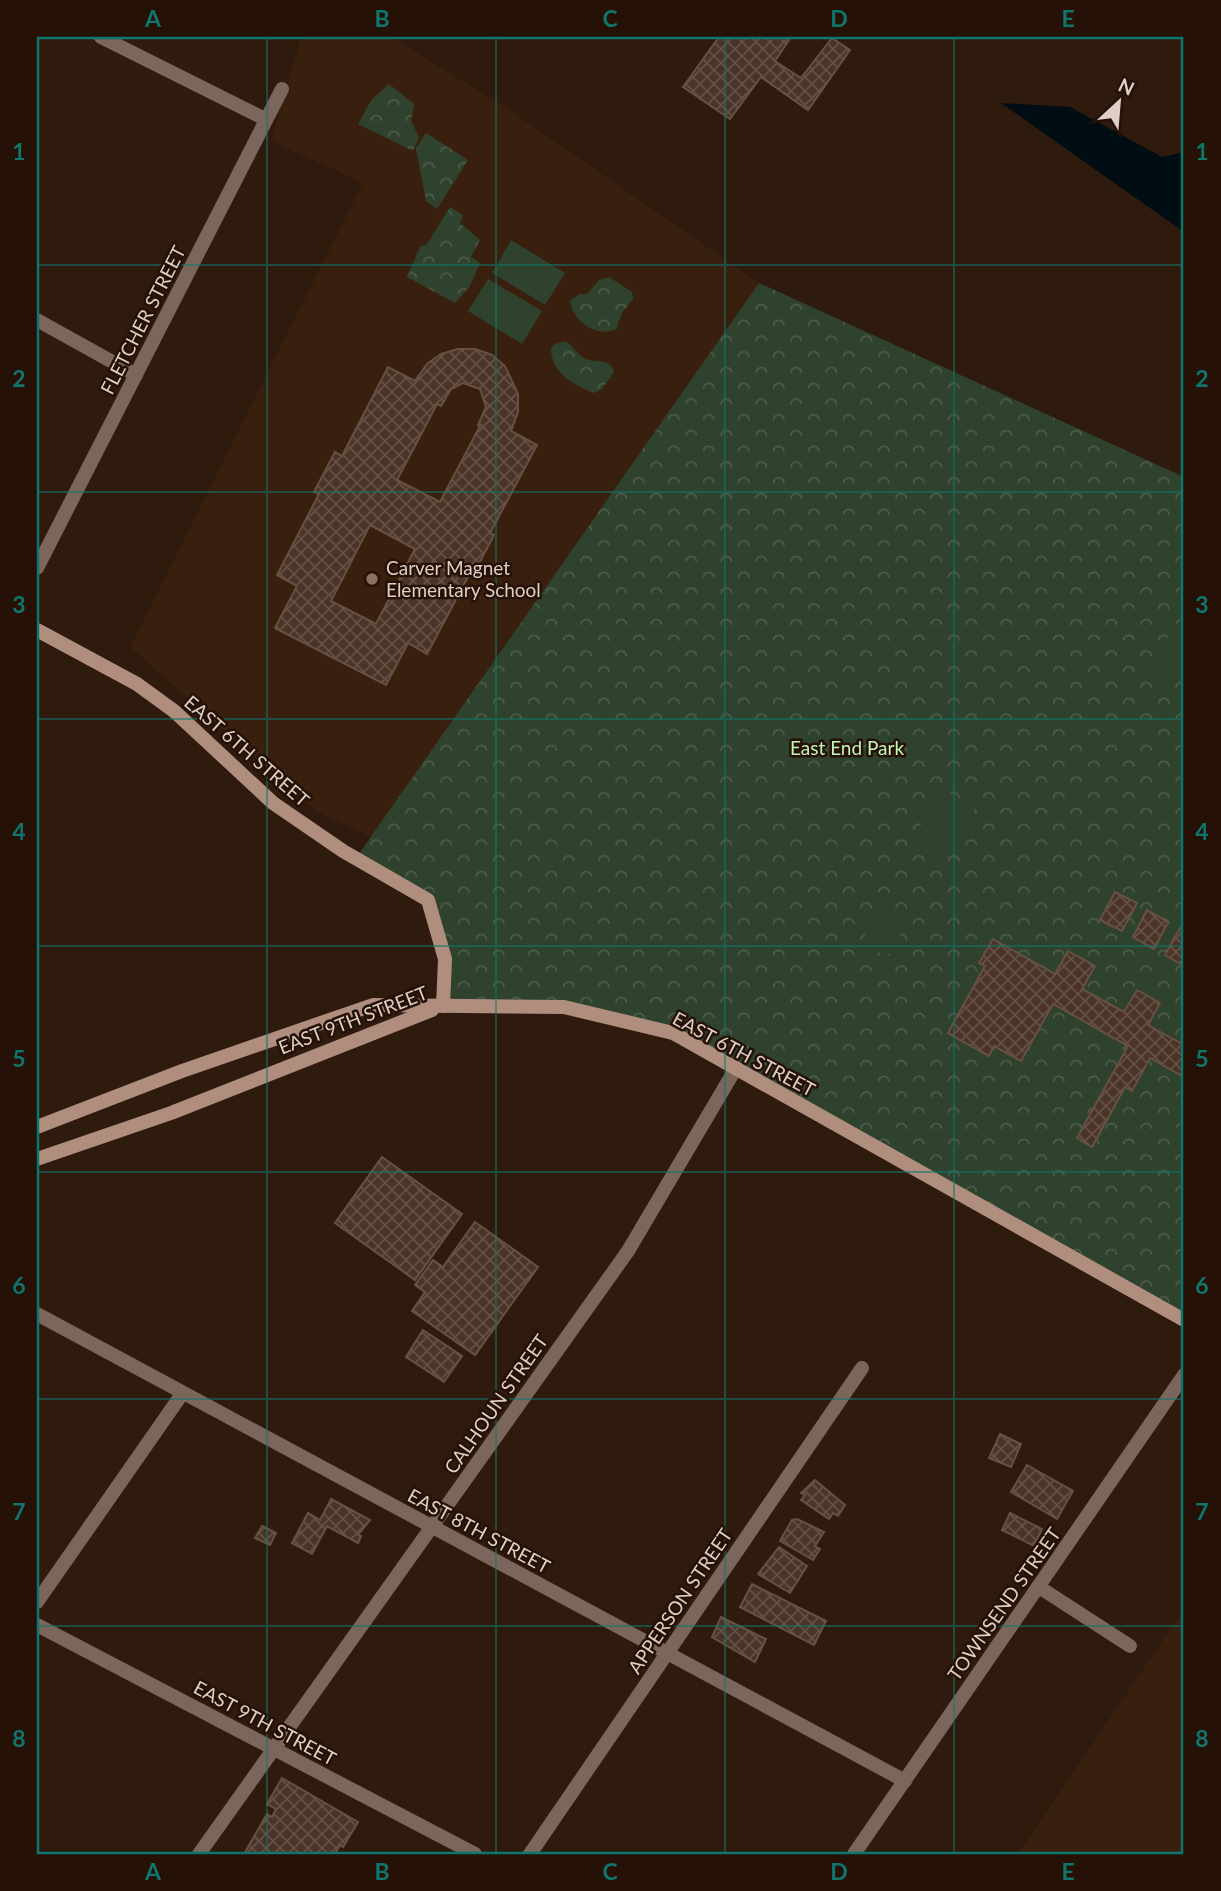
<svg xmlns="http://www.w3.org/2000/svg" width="1221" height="1891" font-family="Lato,sans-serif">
	<defs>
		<pattern id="park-crowns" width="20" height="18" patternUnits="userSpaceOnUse" patternTransform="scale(1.75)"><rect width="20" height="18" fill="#2f422d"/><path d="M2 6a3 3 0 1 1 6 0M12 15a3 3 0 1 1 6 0" fill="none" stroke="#4d5c4a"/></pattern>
		<pattern id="building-cross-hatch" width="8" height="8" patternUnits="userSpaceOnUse" patternTransform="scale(1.75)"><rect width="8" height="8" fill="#4a3427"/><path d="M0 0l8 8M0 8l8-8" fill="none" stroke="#645045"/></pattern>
	</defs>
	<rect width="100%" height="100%" fill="#2f1a0e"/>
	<g fill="#391f0e">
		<path d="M301,37H391L508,109L759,283L371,837L316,811L130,647L363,183L271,141Z"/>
		<path d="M1184,1609V1854H1018Z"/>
	</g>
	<g fill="url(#park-crowns)">
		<path d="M389,84L414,104L411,121L419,137L413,151L358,124L372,99Z"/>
		<path d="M426,133L468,160L437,209L426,201L416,148Z"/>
		<path d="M450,207L463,215L460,223L480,240L471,257L480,263L470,286L455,303L407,277L420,247L427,244Z"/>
		<path d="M609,277L632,292L633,299L622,313L616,329C597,339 571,320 570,300L580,294H587L599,280Z"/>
		<path d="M759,283L1184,477V1317L736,1068L630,1023L564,1007L443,1006L445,959L428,900L356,858Z"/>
		<path d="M566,341C573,346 577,354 584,358C595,364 610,357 614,372L602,389L594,393C574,385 551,373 551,348L555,344Z"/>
	</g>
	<g fill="#2f422d">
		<path d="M511,240L565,273L545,305L492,273Z"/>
		<path d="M488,279L542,311L522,344L468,311Z"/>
		<path d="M1176,624L1184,629V664L1167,691L1143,675Z"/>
		<path d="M943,789L975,809L945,858L912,839Z"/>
		<path d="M885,903L910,918L887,957L861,942Z"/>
	</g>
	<path fill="#000d12" d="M1001,103L1070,107L1162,157L1184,152V232Z"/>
	<g fill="url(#building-cross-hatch)" stroke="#685042" stroke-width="2" fill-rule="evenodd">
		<path d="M719,37H791L775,61L801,78L832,38L850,50L808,110L761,77L730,119L683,87Z"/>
		<path d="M458,349H475L492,355L505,366L518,394V412L511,431L537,445L490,533L494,535L473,575L470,573L427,654L408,643L386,685L275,628L297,586L277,575L319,494L314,492L335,452L342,456L388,367L415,381L427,364L441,354ZM463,383L480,389L486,407L478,425L480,426L440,502L397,480L437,404L441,406L451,389ZM370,525L415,549L376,624L331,601Z"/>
		<path d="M1115,892L1137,903L1122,931L1100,920Z"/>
		<path d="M1147,910L1168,922L1154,949L1133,937Z"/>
		<path d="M1180,928L1184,931V966L1165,955Z"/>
		<path d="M993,939L1055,974L1068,951L1095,966L1082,989L1124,1012L1137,990L1160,1003L1148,1025L1184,1045V1077L1150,1058L1132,1091L1125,1087L1092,1147L1077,1138L1128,1046L1053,1004L1021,1061L994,1046L989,1056L948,1033L985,966L979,963Z"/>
		<path d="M382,1157L462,1214L415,1280L335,1223Z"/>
		<path d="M475,1222L538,1267L475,1355L412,1311L425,1292L415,1285L433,1260L443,1267Z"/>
		<path d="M423,1330L462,1356L444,1382L406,1357Z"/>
		<path d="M1000,1434L1021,1444L1011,1467L989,1458Z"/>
		<path d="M1027,1465L1073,1491L1057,1519L1011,1492Z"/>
		<path d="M815,1480L845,1505L838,1516L833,1513L829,1519L801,1500L805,1495L801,1493Z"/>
		<path d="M331,1499L370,1520L358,1535L361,1536L358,1543L327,1526L312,1554L292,1543L308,1513L320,1520Z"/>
		<path d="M1010,1513L1042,1529L1034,1546L1002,1530Z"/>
		<path d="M797,1519L824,1532L815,1546L820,1549L813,1560L780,1541L792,1520Z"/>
		<path d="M262,1526L276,1533L270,1545L255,1538Z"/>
		<path d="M779,1547L807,1566L790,1593L758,1574Z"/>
		<path d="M752,1584L826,1621L814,1645L740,1607Z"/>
		<path d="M721,1617L766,1639L755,1662L712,1637Z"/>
		<path d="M282,1778L358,1822L343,1847L340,1845L335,1854H244L267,1814L272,1817L276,1809L267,1804Z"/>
	</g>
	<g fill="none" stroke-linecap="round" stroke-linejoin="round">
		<g stroke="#7b665c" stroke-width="14">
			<path d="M101,37L265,119"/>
			<path d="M37,320L136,375"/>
			<path d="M37,568L282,89"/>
			<path d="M37,1314L905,1781"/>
			<path d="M1039,1587L1130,1646"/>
			<path d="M37,1602L182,1394"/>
			<path d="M37,1625L475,1854"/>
			<path d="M199,1854L628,1251L736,1068"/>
			<path d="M530,1854L862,1368"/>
			<path d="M854,1854L1184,1375"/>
		</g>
		<g stroke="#b08e7e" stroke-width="14">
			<path d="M37,630L137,684L174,711L273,803L343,851L428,900L445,959L443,1006"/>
			<path d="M37,1127L182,1071L373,1005L564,1007L673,1033L1184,1320"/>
			<path d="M37,1159L171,1113L432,1010"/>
		</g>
	</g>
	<path fill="none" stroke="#0f766e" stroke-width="2" stroke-opacity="0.55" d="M267,37V1854M496,37V1854M725,37V1854M954,37V1854M37,265H1184M37,492H1184M37,719H1184M37,946H1184M37,1172H1184M37,1399H1184M37,1626H1184"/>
	<circle fill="#8d6e63" stroke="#251105" stroke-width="2.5" cx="372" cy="579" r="7"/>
	<g text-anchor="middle" stroke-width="5" stroke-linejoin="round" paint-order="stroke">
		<g font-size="19" fill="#decfc7" stroke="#251105">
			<text transform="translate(143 320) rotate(-63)" y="7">FLETCHER STREET</text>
			<text transform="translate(247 751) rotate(41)" y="7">EAST 6TH STREET</text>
			<text transform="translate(353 1020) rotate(-21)" y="7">EAST 9TH STREET</text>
			<text transform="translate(744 1054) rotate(28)" y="7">EAST 6TH STREET</text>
			<text transform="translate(496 1404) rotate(-55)" y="7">CALHOUN STREET</text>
			<text transform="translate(479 1531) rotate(28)" y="7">EAST 8TH STREET</text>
			<text transform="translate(680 1601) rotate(-56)" y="7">APPERSON STREET</text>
			<text transform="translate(1004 1604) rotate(-55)" y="7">TOWNSEND STREET</text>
			<text transform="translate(265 1723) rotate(28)" y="7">EAST 9TH STREET</text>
		</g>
		<g font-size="19" fill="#decfc7" stroke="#251105" text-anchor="start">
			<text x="386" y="575">Carver Magnet<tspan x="386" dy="22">Elementary School</tspan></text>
		</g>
		<g font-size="19" fill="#bff5b8" stroke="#251105">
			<text x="847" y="755">East End Park</text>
		</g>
	</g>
	<rect width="1221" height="1891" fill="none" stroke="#251105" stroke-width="77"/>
	<g transform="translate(1119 102) rotate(26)" stroke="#251105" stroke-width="5" paint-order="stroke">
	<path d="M0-5L12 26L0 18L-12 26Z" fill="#decfc7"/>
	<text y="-10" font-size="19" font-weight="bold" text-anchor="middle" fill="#decfc7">N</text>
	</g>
	<rect x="38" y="38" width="1144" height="1815" fill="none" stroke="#0f766e" stroke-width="2.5"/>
	<g font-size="23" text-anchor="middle" font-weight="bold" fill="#0f766e">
		<text x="153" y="27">A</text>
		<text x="382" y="27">B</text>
		<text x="610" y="27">C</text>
		<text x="839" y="27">D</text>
		<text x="1068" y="27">E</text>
		<text x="19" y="160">1</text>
		<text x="1202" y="160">1</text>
		<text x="19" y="387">2</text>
		<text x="1202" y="387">2</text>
		<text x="19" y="613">3</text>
		<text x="1202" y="613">3</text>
		<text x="19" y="840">4</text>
		<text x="1202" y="840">4</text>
		<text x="19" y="1067">5</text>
		<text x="1202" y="1067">5</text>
		<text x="19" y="1294">6</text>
		<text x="1202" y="1294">6</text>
		<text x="19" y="1520">7</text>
		<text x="1202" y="1520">7</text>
		<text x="19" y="1747">8</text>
		<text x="1202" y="1747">8</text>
		<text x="153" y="1880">A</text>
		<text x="382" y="1880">B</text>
		<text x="610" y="1880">C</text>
		<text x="839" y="1880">D</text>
		<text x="1068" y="1880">E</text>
	</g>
</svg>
